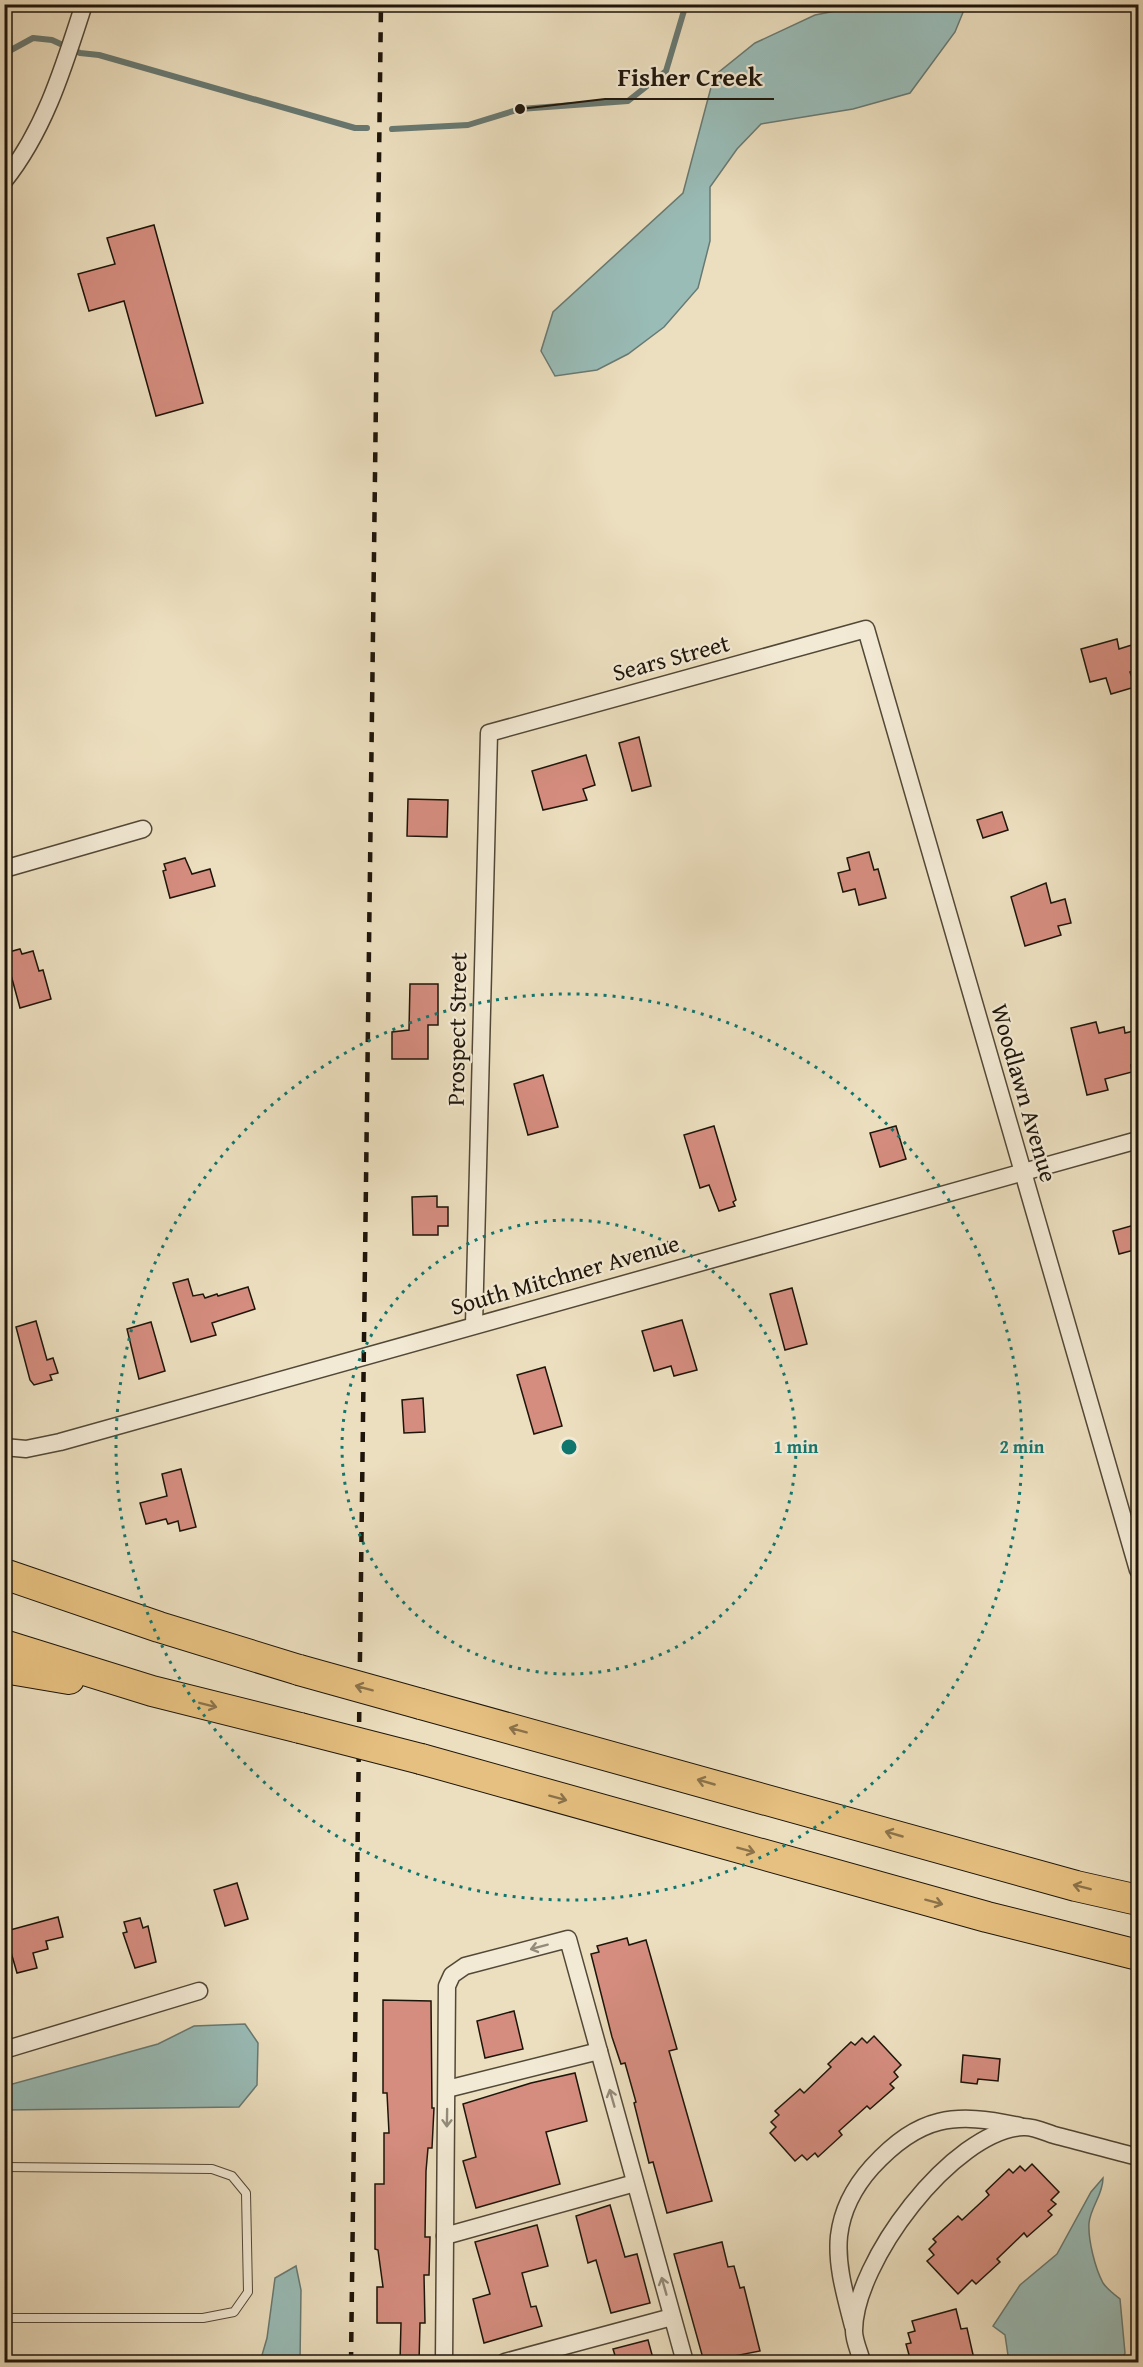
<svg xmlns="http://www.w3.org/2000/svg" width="1143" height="2367" font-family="'Gentium Book Plus',serif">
	<rect width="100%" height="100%" fill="#ecdfbf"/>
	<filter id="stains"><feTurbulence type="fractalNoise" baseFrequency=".00333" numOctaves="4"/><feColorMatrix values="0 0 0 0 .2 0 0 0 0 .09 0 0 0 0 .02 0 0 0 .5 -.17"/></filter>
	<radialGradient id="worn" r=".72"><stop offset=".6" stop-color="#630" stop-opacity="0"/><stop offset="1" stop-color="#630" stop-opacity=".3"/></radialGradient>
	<g fill="#99bcb7" stroke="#687972" stroke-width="1.5">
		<path d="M871,4L966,5L955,32L910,93L853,109L761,124L737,149L710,187V241L698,288L664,327L628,354L597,370L555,376L541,351L553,312L683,193L714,76L755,43L815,15Z"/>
		<path d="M245,2024L258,2043L257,2085L239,2107L5,2110V2086L158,2044L194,2026Z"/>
		<path d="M1103,2178C1103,2195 1091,2206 1089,2223C1088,2240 1095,2268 1103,2283C1107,2289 1115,2295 1120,2299L1125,2353L1121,2362H1009L1005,2335L993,2326L1020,2285L1057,2254L1091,2192Z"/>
		<path d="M296,2266L301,2290L300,2362H260L267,2338L275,2278Z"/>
	</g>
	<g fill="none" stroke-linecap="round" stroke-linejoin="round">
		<g stroke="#687972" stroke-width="6">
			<path d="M4,49L11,50L33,38L52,40L80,53L99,55L355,128H367"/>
			<path d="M392,129L468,125L520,109L628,101L666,71L686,4"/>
		</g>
	</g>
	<g fill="#d58d7f" stroke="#1e150a" stroke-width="1.5">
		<path d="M154,225L203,403L156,416L124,301L89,311L78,274L115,264L107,238Z"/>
		<path d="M1117,639L1119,649L1138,643V669L1130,672L1135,687L1111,694L1106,678L1090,682L1081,649Z"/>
		<path d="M639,737L651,786L632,791L619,743Z"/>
		<path d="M586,755L595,785L583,789L587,800L543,810L532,771Z"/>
		<path d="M408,799L448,800L447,837L407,836Z"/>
		<path d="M1002,812L1008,830L983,838L977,820Z"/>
		<path d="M869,852L874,870L878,869L886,898L859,905L855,889L843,892L838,873L850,870L847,858Z"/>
		<path d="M185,858L192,874L210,869L215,886L170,898L163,871L166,870L164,864Z"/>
		<path d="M1046,883L1051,903L1065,899L1071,923L1058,926L1061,935L1025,946L1011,897Z"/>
		<path d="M20,949L22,954L33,951L39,971L43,970L51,999L20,1008L5,953Z"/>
		<path d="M410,984H438V1025H428V1059H392V1032L409,1030Z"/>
		<path d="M1096,1022L1099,1033L1124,1027L1125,1033L1138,1030V1064L1131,1065L1132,1072L1105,1079L1108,1090L1087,1095L1071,1028Z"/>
		<path d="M543,1075L558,1127L528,1135L514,1084Z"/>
		<path d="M714,1126L736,1200L733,1202L735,1206L719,1211L709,1185L700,1188L684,1135Z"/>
		<path d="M896,1126L906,1159L880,1167L870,1133Z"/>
		<path d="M437,1196V1207H448V1226H438V1235H413L412,1197Z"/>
		<path d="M1138,1224V1249L1119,1254L1113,1231Z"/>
		<path d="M188,1279L193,1296L203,1294L205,1298L217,1294L218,1296L248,1287L255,1309L212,1323L216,1335L191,1342L173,1283Z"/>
		<path d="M792,1288L807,1344L785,1350L770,1294Z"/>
		<path d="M682,1320L697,1370L674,1376L671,1366L654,1371L642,1331Z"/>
		<path d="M36,1321L47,1360L53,1358L58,1373L50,1375L52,1380L34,1385L30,1380L16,1327Z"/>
		<path d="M151,1322L165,1371L139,1379L127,1329Z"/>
		<path d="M545,1367L562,1426L534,1434L517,1375Z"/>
		<path d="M423,1398L425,1432L404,1433L402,1400Z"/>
		<path d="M181,1469L196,1527L180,1531L178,1521L168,1524L166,1519L146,1524L140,1503L167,1496L162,1474Z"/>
		<path d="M237,1883L248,1919L225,1926L214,1890Z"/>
		<path d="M58,1917L63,1937L46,1941L48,1949L33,1953L37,1968L17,1973L6,1935L11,1933L10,1930Z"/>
		<path d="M140,1918L143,1928L148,1926L156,1962L135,1968L123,1933L127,1932L124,1922Z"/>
		<path d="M627,1938L629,1945L646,1940L677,2049L669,2051L712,2201L667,2213L653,2162L649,2163L634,2103L636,2102L625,2063L621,2064L612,2037L591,1954L599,1952L597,1946Z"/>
		<path d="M383,2000L431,2001L432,2108H434L432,2148H428L426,2171L425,2237H430L429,2275H424L425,2323H420L419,2362H400L401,2323H377V2287H383L378,2250L375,2249V2184H384V2133H389L387,2093H383Z"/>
		<path d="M514,2011L523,2049L485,2058L477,2021Z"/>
		<path d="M874,2036L901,2065L894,2072L898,2077L890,2084L894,2088L870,2109L867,2106L839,2131L842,2135L818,2157L815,2153L807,2160L802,2155L795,2161L770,2133L776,2127L771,2122L779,2115L775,2111L800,2089L804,2093L831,2067L828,2064L851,2042L855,2045L862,2038L867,2043Z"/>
		<path d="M963,2055L1000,2059L998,2081L978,2079L977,2084L961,2082Z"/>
		<path d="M575,2073L587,2121L546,2132L560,2184L476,2208L463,2161L476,2157L463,2104L531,2083Z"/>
		<path d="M1032,2164L1059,2192L1051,2200L1056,2204L1048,2211L1052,2215L1027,2237L1024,2233L997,2259L1000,2262L976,2284L972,2280L958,2294L927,2261L934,2255L929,2249L936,2242L933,2239L958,2216L962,2220L989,2195L986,2191L1009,2169L1013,2173L1020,2166L1025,2171Z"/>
		<path d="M610,2205L625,2257L637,2254L650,2303L611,2313L596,2260L588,2263L576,2216Z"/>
		<path d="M537,2225L548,2266L522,2273L531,2307L536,2306L542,2326L484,2343L473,2299L490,2294L475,2242Z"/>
		<path d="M722,2242L728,2267L734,2266L740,2288L744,2287L760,2351L704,2362L674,2254Z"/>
		<path d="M956,2309L961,2329L967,2328L974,2359L963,2362H911L906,2344L911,2343L908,2333L915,2331L912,2321Z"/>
		<path d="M648,2340L654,2362H617L613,2349Z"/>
	</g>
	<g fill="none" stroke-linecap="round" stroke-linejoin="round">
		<defs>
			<path id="lane" d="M4,2167L212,2169L232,2176L246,2193L248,2292L234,2312L203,2318H4"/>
			<g id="street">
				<path d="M4,181C45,130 64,66 84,4"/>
				<path d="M4,869L143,829"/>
				<path d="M474,1325L489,733L866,629L1138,1570"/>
				<path d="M4,1447L26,1449L60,1442L1138,1140"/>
				<path d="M4,2050L199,1991"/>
				<path d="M447,2089L599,2051"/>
				<path d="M445,2236L635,2183"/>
				<path d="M853,2326C846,2298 836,2266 839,2236C842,2210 855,2186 872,2167C920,2115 954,2112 1020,2126"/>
				<path d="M444,2362L447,1986L452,1975L465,1966L568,1939L685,2362"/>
				<path d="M505,2362L672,2317"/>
				<path d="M862,2362C860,2353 854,2341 854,2331C854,2263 952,2131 1023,2127C1032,2126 1045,2132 1054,2135C1082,2142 1110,2150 1138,2157"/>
			</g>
			<g id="highway">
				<path d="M4,1574L159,1627L299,1670"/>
				<path d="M4,1645L152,1691L300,1728"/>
				<path d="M4,1668L69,1679"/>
				<path d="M421,1704L1076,1886L1138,1900"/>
				<path d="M421,1759L987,1917L1138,1955"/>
			</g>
		</defs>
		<use href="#lane" stroke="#524837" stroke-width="10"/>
		<use href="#street" stroke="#524837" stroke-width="19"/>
		<use href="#highway" stroke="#1e150a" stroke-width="32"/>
		<use href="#lane" stroke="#f3ead5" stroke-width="8"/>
		<use href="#street" stroke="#f3ead5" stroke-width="16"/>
		<use href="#highway" stroke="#e6c080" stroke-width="30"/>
		<path stroke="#1e150a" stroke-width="4.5" stroke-dasharray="10 10" stroke-linecap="butt" d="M351,2362L381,4"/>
		<defs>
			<g id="highway-bridge">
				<path d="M299,1670L421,1704"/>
				<path d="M300,1728L421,1759"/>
			</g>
		</defs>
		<use href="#highway-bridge" stroke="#1e150a" stroke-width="32" stroke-linecap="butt"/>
		<use href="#highway-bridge" stroke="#e6c080" stroke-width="30"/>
	</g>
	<defs><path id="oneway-shaft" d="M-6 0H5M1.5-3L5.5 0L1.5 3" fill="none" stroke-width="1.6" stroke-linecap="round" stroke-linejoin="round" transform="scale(1.5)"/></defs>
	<g stroke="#8c734b">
		<use href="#oneway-shaft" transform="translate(364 1688) rotate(-165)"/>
		<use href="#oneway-shaft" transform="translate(208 1705) rotate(14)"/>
		<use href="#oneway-shaft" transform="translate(518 1730) rotate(-165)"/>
		<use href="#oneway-shaft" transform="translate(706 1782) rotate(-164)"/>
		<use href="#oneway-shaft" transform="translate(558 1798) rotate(15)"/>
		<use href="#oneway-shaft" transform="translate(894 1834) rotate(-164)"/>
		<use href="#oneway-shaft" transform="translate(746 1850) rotate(15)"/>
		<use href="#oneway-shaft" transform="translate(1082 1887) rotate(-166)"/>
		<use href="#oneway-shaft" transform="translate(934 1902) rotate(15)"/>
	</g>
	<g stroke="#938a7a">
		<use href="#oneway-shaft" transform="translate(539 1947) rotate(165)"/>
		<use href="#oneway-shaft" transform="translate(612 2098) rotate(-106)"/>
		<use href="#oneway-shaft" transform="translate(447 2118) rotate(91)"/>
		<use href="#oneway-shaft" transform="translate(664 2286) rotate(-106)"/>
	</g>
	<g fill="none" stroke="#0f766e" stroke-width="3" stroke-dasharray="3 6">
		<circle cx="569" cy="1447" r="227"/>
		<circle cx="569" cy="1447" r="453"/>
	</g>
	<g text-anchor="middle" stroke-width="4.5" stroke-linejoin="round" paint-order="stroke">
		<g font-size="24" fill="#1e150a" stroke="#f3ead5">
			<text transform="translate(671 658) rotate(-15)" y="8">Sears Street</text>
			<text transform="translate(457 1029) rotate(-89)" y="8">Prospect Street</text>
			<text transform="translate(1024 1093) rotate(74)" y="8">Woodlawn Avenue</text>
			<text transform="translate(565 1275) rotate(-16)" y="8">South Mitchner Avenue</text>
		</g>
	</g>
	<circle cx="569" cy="1447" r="9" fill="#0f766e" stroke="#f3ead5" stroke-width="3"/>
	<g font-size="18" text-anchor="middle" font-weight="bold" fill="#0f766e" stroke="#f3ead5" stroke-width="4.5" stroke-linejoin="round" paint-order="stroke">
		<text x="796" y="1453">1 min</text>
		<text x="1022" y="1453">2 min</text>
	</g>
	<path fill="none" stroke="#1e150a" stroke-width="2" d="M520 109L605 99H774"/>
	<circle fill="#1e150a" stroke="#f3ead5" stroke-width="2" cx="520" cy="109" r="6"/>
	<g font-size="26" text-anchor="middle" font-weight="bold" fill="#1e150a" stroke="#f3ead5" stroke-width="4.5" stroke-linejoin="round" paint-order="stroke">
		<text x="690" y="86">Fisher Creek</text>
	</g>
	<rect width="1143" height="2367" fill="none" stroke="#ecdfbf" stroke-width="24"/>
	<rect x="6" y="6" width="1131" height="2355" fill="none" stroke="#1e150a" stroke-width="3"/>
	<rect x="12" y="12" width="1119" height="2343" fill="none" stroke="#1e150a" stroke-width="1.5"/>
	<rect width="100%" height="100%" filter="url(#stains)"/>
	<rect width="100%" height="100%" fill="url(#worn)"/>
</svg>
